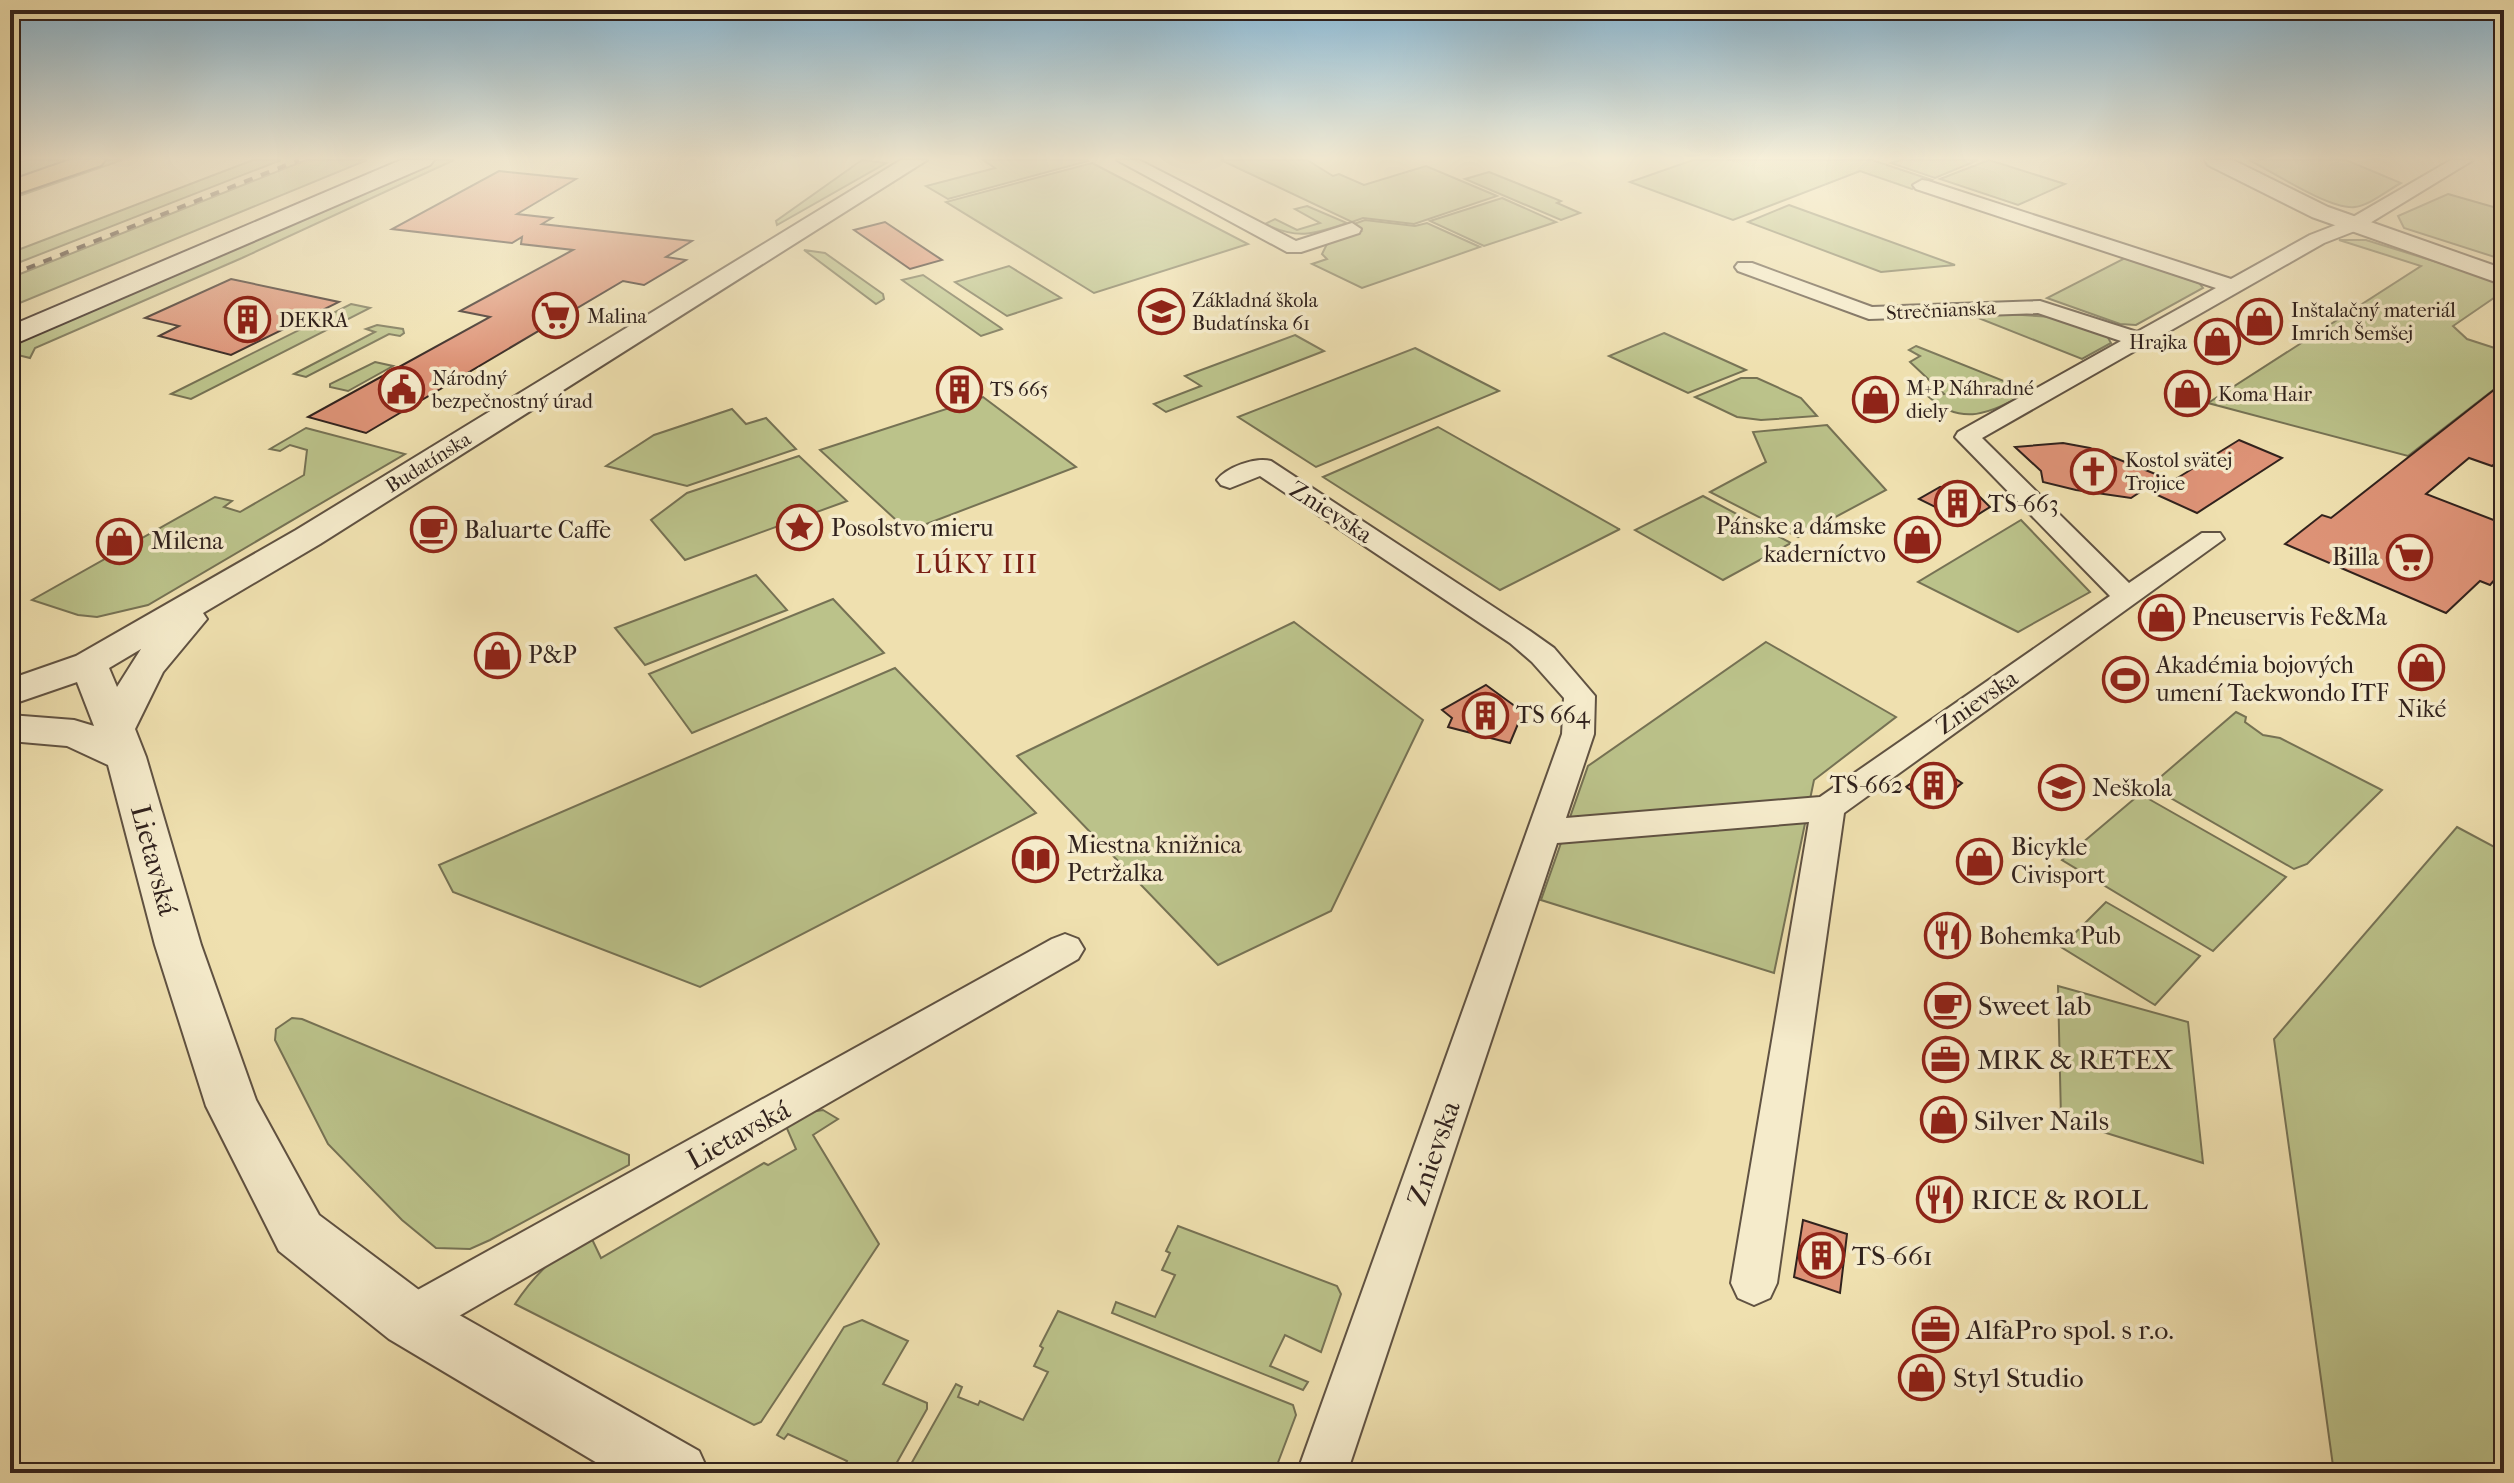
<svg xmlns="http://www.w3.org/2000/svg" width="2514" height="1483" font-family="'IM FELL French Canon',serif">
	<rect width="100%" height="100%" fill="#efe0af"/>
	<filter id="stains"><feTurbulence type="fractalNoise" baseFrequency=".0025" numOctaves="4"/><feColorMatrix values="0 0 0 0 .2 0 0 0 0 .09 0 0 0 0 .02 0 0 0 .5 -.17"/></filter>
	<radialGradient id="worn" r=".72"><stop offset=".6" stop-color="#630" stop-opacity="0"/><stop offset="1" stop-color="#630" stop-opacity=".3"/></radialGradient>
	<g fill="#bbc28a" stroke="#767254" stroke-width="2">
		<path d="M26,160H122L10,199V166Z"/>
		<path d="M253,160H281L10,266V253Z"/>
		<path d="M306,160H367L10,307V278Z"/>
		<path d="M435,160H454L242,258L35,348L30,358L18,355L10,358V343Z"/>
		<path d="M862,160L886,163L777,225L776,221Z"/>
		<path d="M983,160H1087L1088,161L948,199L926,186L995,168Z"/>
		<path d="M1221,160H1307L1333,176L1339,174L1364,185L1426,166L1497,196L1414,224L1363,218L1352,222Z"/>
		<path d="M1693,160H1872L1932,180L1912,189L1860,171L1733,220L1630,182Z"/>
		<path d="M1900,160H1978L1935,178L1891,163Z"/>
		<path d="M1989,160L2065,184L2018,205L1940,179Z"/>
		<path d="M2249,160H2346L2401,183C2388,190 2370,205 2355,207C2330,210 2273,172 2249,160Z"/>
		<path d="M1092,163L1248,244L1094,293L946,202Z"/>
		<path d="M1489,172L1561,201L1557,203L1580,213L1561,220L1465,179Z"/>
		<path d="M2448,194L2504,210V260L2404,228L2398,216Z"/>
		<path d="M1502,198L1556,222L1484,246L1430,221Z"/>
		<path d="M1789,205L1955,265L1881,272L1748,222Z"/>
		<path d="M1307,206L1347,223C1313,234 1299,240 1265,224L1275,219L1297,230L1320,223L1295,209Z"/>
		<path d="M1365,220L1415,226L1427,223L1480,247L1362,288L1312,264L1327,259L1322,254L1328,242L1361,231L1351,225Z"/>
		<path d="M2339,240H2366L2504,283V291L2453,326L2467,339L2504,351V389L2497,387L2408,456L2208,403L2421,266Z"/>
		<path d="M804,250L825,253L883,294L884,299L876,304Z"/>
		<path d="M2125,258L2199,283L2203,288L2136,325L2120,324L2047,298Z"/>
		<path d="M1009,266L1061,298L1007,316L955,282Z"/>
		<path d="M923,275L1001,328L1002,329L981,336L902,280Z"/>
		<path d="M351,304L370,308L191,399L171,394Z"/>
		<path d="M2007,314L2053,317L2106,334L2111,343L2082,359L1976,317Z"/>
		<path d="M377,325L403,329L404,333L400,336L389,334L306,377L294,374L375,332L366,329Z"/>
		<path d="M1664,333L1746,370L1688,393L1609,356Z"/>
		<path d="M1295,335L1324,351L1166,412L1154,404L1201,386L1185,376Z"/>
		<path d="M1916,346L2014,385L2025,394C1990,413 1962,427 1929,397L1944,394L1910,362L1920,356L1909,350Z"/>
		<path d="M1415,348L1499,391L1316,467L1238,417Z"/>
		<path d="M375,362L393,366L348,391L330,387V384Z"/>
		<path d="M1741,378H1757L1801,398L1817,416L1761,420L1737,417L1695,397Z"/>
		<path d="M983,397L1076,467L908,531L820,450Z"/>
		<path d="M732,409L746,424L766,418L796,449L687,486L606,466L654,435Z"/>
		<path d="M1827,425L1886,490L1798,537L1710,492L1766,462L1753,432Z"/>
		<path d="M1438,427L1619,529H1620L1500,590L1323,477Z"/>
		<path d="M306,428L405,454L148,605L97,617L78,615L32,600L215,497L232,501L224,507L240,512L304,475L307,450L290,445L280,451L270,449Z"/>
		<path d="M799,456L847,501L685,560L651,520L687,493Z"/>
		<path d="M1703,496L1791,543L1723,580L1635,530Z"/>
		<path d="M2021,520L2090,592L2018,632L1918,582Z"/>
		<path d="M756,575L787,610L645,665L615,628Z"/>
		<path d="M833,599L884,653L692,733L649,674Z"/>
		<path d="M1294,622L1423,720L1331,911L1218,965L1017,756Z"/>
		<path d="M1766,642L1896,717L1814,780L1774,973L1541,900L1588,766Z"/>
		<path d="M895,668L1036,813L700,987L453,892L439,865Z"/>
		<path d="M2236,712L2246,717L2245,722L2263,735L2280,738L2382,790L2307,864L2294,869L2150,786Z"/>
		<path d="M2140,794L2286,877L2213,951L2062,860Z"/>
		<path d="M2457,827L2504,852V1473H2334L2274,1039Z"/>
		<path d="M2106,902L2200,956L2155,1005L2061,947Z"/>
		<path d="M2058,986L2188,1022L2203,1163L2061,1119Z"/>
		<path d="M292,1018L302,1019L629,1155V1165L490,1240L470,1249L436,1248L402,1220L328,1144L275,1040L276,1029Z"/>
		<path d="M823,1110L838,1119L813,1135L879,1244L761,1422L754,1425L515,1304C537,1271 556,1255 590,1235L601,1258L764,1163L768,1165L796,1149L785,1124L804,1113Z"/>
		<path d="M1178,1226L1337,1286L1341,1294L1321,1352L1285,1335L1270,1366L1308,1382L1303,1390L1112,1313L1116,1302L1155,1317L1175,1275L1162,1270L1170,1253L1166,1251Z"/>
		<path d="M1058,1311L1293,1405L1296,1415L1274,1473H906L956,1384L962,1387L958,1397L978,1405L980,1401L1023,1420L1048,1372L1034,1366L1043,1348L1040,1346Z"/>
		<path d="M862,1320L908,1341L883,1384L927,1403V1409L891,1473H856L844,1467L847,1461L788,1434L784,1439L777,1435L844,1327Z"/>
	</g>
	<g fill="#de9377" stroke="#31221d" stroke-width="2">
		<path d="M499,171L576,179L517,214L552,218L542,224L692,241L666,257L686,260L644,285L623,281L366,433L308,417L490,317L460,311L573,250L521,244L522,237L512,243L392,229Z"/>
		<path d="M885,222L942,260L910,269L854,230Z"/>
		<path d="M231,279L339,302L231,355L159,336L179,326L145,318Z"/>
		<path d="M2504,382V456L2492,466L2469,458L2426,494L2504,524V569L2490,585L2480,581L2446,613L2285,544L2322,515L2331,518Z"/>
		<path d="M2239,440L2282,458L2197,513L2153,493Z"/>
		<path d="M2063,443L2090,448L2163,477L2131,498L2076,490L2043,482L2041,471L2015,447Z"/>
		<path d="M1968,485L1990,507L1966,522L1919,499L1940,487Z"/>
		<path d="M1486,685L1523,712L1510,743L1448,727L1452,718L1442,710Z"/>
		<path d="M1935,766L1962,783L1935,805L1906,787Z"/>
		<path d="M1803,1220L1847,1234L1840,1293L1794,1277Z"/>
	</g>
	<g fill="none" stroke-linecap="round" stroke-linejoin="round">
		<defs>
			<g id="minor">
				<path d="M1117,160H1139L1296,241L1352,223L1361,229L1359,233L1301,252H1287Z"/>
				<path d="M2451,160H2473L2360,229L2324,243L1982,438L2129,583L2202,533H2220L2224,539L1844,813L1777,1283L1770,1298L1754,1305L1738,1298L1731,1283L1809,822L1557,843L1347,1473H1297L1562,734L1564,698L1532,662L1510,643L1260,476L1230,488L1221,485L1217,480C1227,467 1255,457 1271,461L1530,631L1554,648L1595,696L1594,734L1566,818L1820,797L2110,596L1955,437L1958,432L2121,341L2038,313L1869,319L1738,271L1735,267L1738,263H1752L1872,307L2040,301L2137,332L2216,288L1916,189L1913,185L1922,180L1928,181L2231,279L2310,235L2346,221Z"/>
				<path d="M2491,160H2504V166L2494,164Z"/>
				<path d="M1065,934L1078,939L1084,949L1078,959L426,1335L410,1342L394,1335L387,1319L394,1303L1052,939Z"/>
			</g>
			<g id="tertiary">
				<path d="M901,160H927L320,544L203,613L207,619L163,672L135,729L146,757L201,945L256,1100L319,1215L431,1299L699,1451L709,1473H614L389,1339L279,1251L206,1106L155,945L108,765L67,746L10,741V715L74,720L94,726L77,682L10,705V679L76,656L296,530ZM141,649L117,687L109,668Z"/>
				<path d="M2205,160H2233L2328,207L2504,269V285L2312,217L2208,165Z"/>
			</g>
			<path id="secondary" d="M401,160H434L430,165L10,346V326Z"/>
			<path id="motorway" d="M70,160H105L101,165L10,196V181Z"/>
		</defs>
		<use href="#minor" stroke="#605242" stroke-width="4"/>
		<use href="#tertiary" stroke="#605242" stroke-width="4"/>
		<use href="#secondary" stroke="#31221d" stroke-width="4"/>
		<use href="#motorway" stroke="#31221d" stroke-width="4"/>
		<use href="#minor" fill="#f5ebcb" fill-rule="evenodd"/>
		<use href="#tertiary" fill="#f5ebcb" fill-rule="evenodd"/>
		<use href="#secondary" fill="#f5ebcb" fill-rule="evenodd"/>
		<use href="#motorway" fill="#e8c078" fill-rule="evenodd"/>
		<path stroke="#31221d" stroke-width="4" stroke-dasharray="9 9" stroke-linecap="butt" d="M10,275L299,160"/>
	</g>
	<linearGradient id="sky" x2="0" y2="1"><stop stop-color="#89b7d3"/><stop offset="0.43" stop-color="#f8f1db"/><stop offset="1" stop-color="#f8f1db" stop-opacity="0"/></linearGradient>
	<rect width="2514" height="368" fill="url(#sky)"/>
	<defs>
		<symbol id="school-ring" viewBox="-11 -11 22 22"><circle r="9.5" fill="#f5ebcb" stroke="#8f2418" stroke-width="1.5"/><path d="M0-5L7-2L0 1L-7-2ZM-4 1L0 2.5L4 1V4Q0 6-4 4Z" fill="#8f2418"/></symbol>
		<symbol id="supermarket-ring" viewBox="-11 -11 22 22"><circle r="9.5" fill="#f5ebcb" stroke="#8f2418" stroke-width="1.5"/><path d="M-6-5.5h2.5l.6 2H6L4.5 2H-2.5L-4.4-4H-6ZM-1.5 3.2a1.3 1.3 0 1 0 .1 0ZM3 3.2a1.3 1.3 0 1 0 .1 0Z" fill="#8f2418"/></symbol>
		<symbol id="building-ring" viewBox="-11 -11 22 22"><circle r="9.5" fill="#f5ebcb" stroke="#8f2418" stroke-width="1.5"/><path d="M-4-6H4V6H1V3H-1V6H-4ZM-2.5-4.3h1.7v1.8h-1.7ZM.8-4.3h1.7v1.8H.8ZM-2.5-1h1.7V.8h-1.7ZM.8-1h1.7V.8H.8Z" fill="#8f2418"/></symbol>
		<symbol id="shop-ring" viewBox="-11 -11 22 22"><circle r="9.5" fill="#f5ebcb" stroke="#8f2418" stroke-width="1.5"/><path d="M-5-2.5h2.3a2.7 3.5 0 0 1 5.4 0H5L5.5 6h-11ZM-1.5-2.5h3a1.5 2.3 0 0 0-3 0Z" fill="#8f2418"/></symbol>
		<symbol id="civic-ring" viewBox="-11 -11 22 22"><circle r="9.5" fill="#f5ebcb" stroke="#8f2418" stroke-width="1.5"/><path d="M-.6-6.5H3V-4.5H.6V-3L4-1V1h2V6H-6V1h2V-1L-.6-3ZM-1.2 2.5V6h2.4V2.5Z" fill="#8f2418"/></symbol>
		<symbol id="church-ring" viewBox="-11 -11 22 22"><circle r="9.5" fill="#f5ebcb" stroke="#8f2418" stroke-width="1.5"/><path d="M-1.2-6h2.4v3.5h3.3v2.4h-3.3V6h-2.4V-.1h-3.3v-2.4h3.3Z" fill="#8f2418"/></symbol>
		<symbol id="sight-ring" viewBox="-11 -11 22 22"><circle r="9.5" fill="#f5ebcb" stroke="#8f2418" stroke-width="1.5"/><path d="M0-6L1.8-2.2L6-1.7L2.9 1.2L3.7 5.4L0 3.3L-3.7 5.4L-2.9 1.2L-6-1.7L-1.8-2.2Z" fill="#8f2418"/></symbol>
		<symbol id="cafe-ring" viewBox="-11 -11 22 22"><circle r="9.5" fill="#f5ebcb" stroke="#8f2418" stroke-width="1.5"/><path d="M-5.5-4.5H6V0H3Q3 3.5 0 3.5H-2.5Q-5.5 3.5-5.5 0ZM3-3.2v2h1.7v-2ZM-6 4.5H4V6H-6Z" fill="#8f2418"/></symbol>
		<symbol id="stadium-ring" viewBox="-11 -11 22 22"><circle r="9.5" fill="#f5ebcb" stroke="#8f2418" stroke-width="1.5"/><path d="M0-5a6.5 5 0 1 0 0 10a6.5 5 0 1 0 0-10ZM-3.5-1.8h7v3.6h-7Z" fill="#8f2418"/></symbol>
		<symbol id="library-ring" viewBox="-11 -11 22 22"><circle r="9.5" fill="#f5ebcb" stroke="#8f2418" stroke-width="1.5"/><path d="M-6-4Q-3-5.5-.7-3.5V5Q-3 3-6 4ZM6-4Q3-5.5 .7-3.5V5Q3 3 6 4Z" fill="#8f2418"/></symbol>
		<symbol id="restaurant-ring" viewBox="-11 -11 22 22"><circle r="9.5" fill="#f5ebcb" stroke="#8f2418" stroke-width="1.5"/><path d="M-5-6h1v4h1v-4h1v4h1v-4h1v5L-1.5 .5V6h-2V.5L-5-1ZM5-6V6H3V1.5H1.5Q1.5-4 5-6Z" fill="#8f2418"/></symbol>
		<symbol id="office-ring" viewBox="-11 -11 22 22"><circle r="9.5" fill="#f5ebcb" stroke="#8f2418" stroke-width="1.5"/><path d="M-6-3h4V-5.5h4V-3h4V5H-6ZM-1-4.5V-3h2v-1.5ZM-6 0V1H6V0Z" fill="#8f2418"/></symbol>
	</defs>
	<g fill-rule="evenodd">
		<use href="#school-ring" x="1136" y="286" width="51" height="51"/>
		<use href="#supermarket-ring" x="530" y="290" width="51" height="51"/>
		<use href="#building-ring" x="222" y="294" width="51" height="51"/>
		<use href="#shop-ring" x="2234" y="296" width="51" height="51"/>
		<use href="#shop-ring" x="2192" y="316" width="51" height="51"/>
		<use href="#building-ring" x="934" y="364" width="51" height="51"/>
		<use href="#civic-ring" x="376" y="364" width="51" height="51"/>
		<use href="#shop-ring" x="2162" y="368" width="51" height="51"/>
		<use href="#shop-ring" x="1850" y="374" width="51" height="51"/>
		<use href="#church-ring" x="2068" y="446" width="51" height="51"/>
		<use href="#building-ring" x="1932" y="478" width="51" height="51"/>
		<use href="#sight-ring" x="774" y="502" width="51" height="51"/>
		<use href="#cafe-ring" x="408" y="504" width="51" height="51"/>
		<use href="#shop-ring" x="1892" y="514" width="51" height="51"/>
		<use href="#shop-ring" x="94" y="516" width="51" height="51"/>
		<use href="#supermarket-ring" x="2384" y="532" width="51" height="51"/>
		<use href="#shop-ring" x="2136" y="592" width="51" height="51"/>
		<use href="#shop-ring" x="472" y="630" width="51" height="51"/>
		<use href="#shop-ring" x="2396" y="642" width="51" height="51"/>
		<use href="#stadium-ring" x="2100" y="654" width="51" height="51"/>
		<use href="#building-ring" x="1460" y="690" width="51" height="51"/>
		<use href="#building-ring" x="1908" y="760" width="51" height="51"/>
		<use href="#school-ring" x="2036" y="762" width="51" height="51"/>
		<use href="#library-ring" x="1010" y="834" width="51" height="51"/>
		<use href="#shop-ring" x="1954" y="836" width="51" height="51"/>
		<use href="#restaurant-ring" x="1922" y="910" width="51" height="51"/>
		<use href="#cafe-ring" x="1922" y="980" width="51" height="51"/>
		<use href="#office-ring" x="1920" y="1034" width="51" height="51"/>
		<use href="#shop-ring" x="1918" y="1094" width="51" height="51"/>
		<use href="#restaurant-ring" x="1914" y="1174" width="51" height="51"/>
		<use href="#building-ring" x="1796" y="1230" width="51" height="51"/>
		<use href="#office-ring" x="1910" y="1304" width="51" height="51"/>
		<use href="#shop-ring" x="1896" y="1352" width="51" height="51"/>
	</g>
	<g text-anchor="middle" stroke-width="7" stroke-linejoin="round" paint-order="stroke">
		<g font-size="20" fill="#31221d" stroke="#f5ebcb" text-anchor="start">
			<text x="1192" y="307">Základná škola<tspan x="1192" dy="23">Budatínska 61</tspan></text>
			<text x="2291" y="317">Inštalačný materiál<tspan x="2291" dy="23">Imrich Šemšej</tspan></text>
			<text x="587" y="323">Malina</text>
			<text x="279" y="327">DEKRA</text>
			<text x="2187" y="349" text-anchor="end">Hrajka</text>
			<text x="432" y="385">Národný<tspan x="432" dy="23">bezpečnostný úrad</tspan></text>
			<text x="1906" y="395">M+P Náhradné<tspan x="1906" dy="23">diely</tspan></text>
			<text x="990" y="396">TS 665</text>
			<text x="2218" y="401">Koma Hair</text>
			<text x="2125" y="467">Kostol svätej<tspan x="2125" dy="23">Trojice</tspan></text>
		</g>
		<g font-size="20" fill="#31221d" stroke="#f5ebcb">
			<text transform="translate(1941 310) rotate(-3)" y="7">Strečnianska</text>
			<text transform="translate(428 462) rotate(-32)" y="7">Budatínska</text>
		</g>
		<g font-size="24" fill="#31221d" stroke="#f5ebcb" text-anchor="start">
			<text x="1988" y="512">TS-663</text>
			<text x="1886" y="534" text-anchor="end">Pánske a dámske<tspan x="1886" dy="28">kaderníctvo</tspan></text>
			<text x="831" y="536">Posolstvo mieru</text>
			<text x="464" y="538">Baluarte Caffe</text>
			<text x="151" y="549">Milena</text>
			<text x="2379" y="565" text-anchor="end">Billa</text>
			<text x="2192" y="625">Pneuservis Fe&amp;Ma</text>
			<text x="528" y="663">P&amp;P</text>
			<text x="2156" y="673">Akadémia bojových<tspan x="2156" dy="28">umení Taekwondo ITF</tspan></text>
			<text x="2422" y="717" text-anchor="middle">Niké</text>
			<text x="1516" y="723">TS 664</text>
			<text x="1903" y="793" text-anchor="end">TS-662</text>
			<text x="2092" y="796">Neškola</text>
			<text x="1067" y="853">Miestna knižnica<tspan x="1067" dy="28">Petržalka</tspan></text>
			<text x="2011" y="855">Bicykle<tspan x="2011" dy="28">Civisport</tspan></text>
			<text x="1979" y="944">Bohemka Pub</text>
		</g>
		<g font-size="24" fill="#31221d" stroke="#f5ebcb">
			<text transform="translate(1331 512) rotate(33)" y="8">Znievska</text>
			<text transform="translate(1977 702) rotate(-35)" y="8">Znievska</text>
		</g>
		<g font-size="26" letter-spacing="2" fill="#7a1f14" stroke="#f5ebcb">
			<text x="977" y="573">LÚKY III</text>
		</g>
		<g font-size="28" fill="#31221d" stroke="#f5ebcb">
			<text transform="translate(155 860) rotate(75)" y="10">Lietavská</text>
			<text transform="translate(738 1134) rotate(-29)" y="10">Lietavská</text>
			<text transform="translate(1433 1153) rotate(-71)" y="10">Znievska</text>
		</g>
		<g font-size="28" fill="#31221d" stroke="#f5ebcb" text-anchor="start">
			<text x="1978" y="1015">Sweet lab</text>
			<text x="1977" y="1069">MRK &amp; RETEX</text>
			<text x="1974" y="1130">Silver Nails</text>
			<text x="1971" y="1209">RICE &amp; ROLL</text>
			<text x="1852" y="1265">TS-661</text>
			<text x="1966" y="1339">AlfaPro spol. s r.o.</text>
			<text x="1953" y="1387">Styl Studio</text>
		</g>
	</g>
	<rect width="2514" height="1483" fill="none" stroke="#efe0af" stroke-width="40"/>
	<rect x="12" y="12" width="2490" height="1459" fill="none" stroke="#31221d" stroke-width="4"/>
	<rect x="20" y="20" width="2474" height="1443" fill="none" stroke="#31221d" stroke-width="2"/>
	<rect width="100%" height="100%" filter="url(#stains)"/>
	<rect width="100%" height="100%" fill="url(#worn)"/>
</svg>
